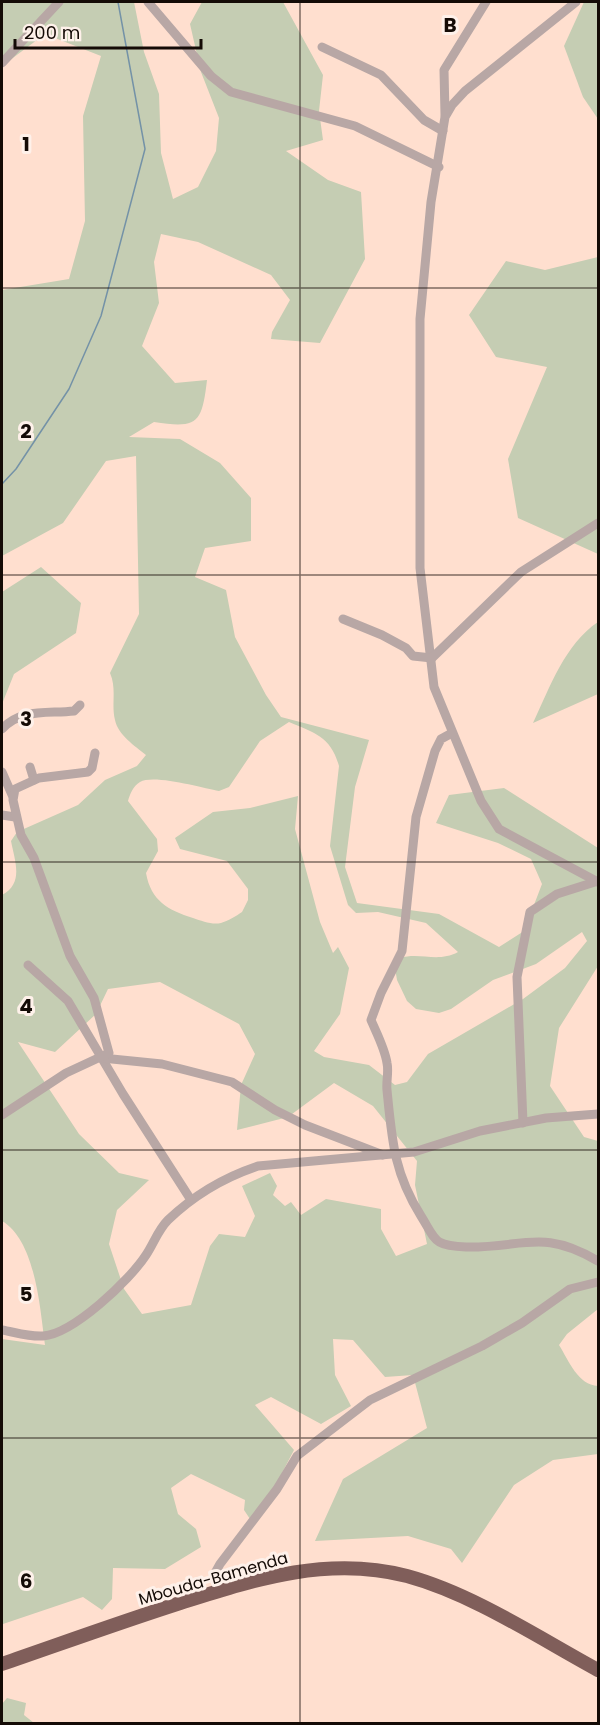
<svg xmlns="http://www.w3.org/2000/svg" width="600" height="1725" font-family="Poppins,sans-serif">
	<rect width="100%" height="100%" fill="#ffdfcf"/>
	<g fill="#c5cdb3" fill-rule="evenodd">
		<path d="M2,2H134L144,52L159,94L161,153L173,199L198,187L216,151L219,118L201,72L190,24L202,2H283L323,75L319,111L323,140L286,151L328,180L361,192L365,259L320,343L271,339L272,332L290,300L271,275L198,242L161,234L154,262L159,303L142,346L175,383L207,380C202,423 198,429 154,422L129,437L180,439L220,463L251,498V541L205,548L195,577L226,590L235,637L266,695L281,717L369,740L355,787L345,867L357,903L439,914L499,947L524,931L542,884L531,859L498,843L436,823L449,795L504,788L598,848V966L559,1028L550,1086L584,1137L598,1141V1309L567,1334L559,1345C569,1361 578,1385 598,1386V1454L553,1460L514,1485L462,1563L451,1549L408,1536L315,1541L343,1479L427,1428L413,1375L385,1377L353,1340L333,1339L335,1375L351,1406L321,1424L271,1397L255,1405L294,1450L272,1492L250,1519L244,1510L245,1500L191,1474L171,1488L178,1514L196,1529L201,1547L165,1569L113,1568L112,1599L102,1610L83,1597L3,1624L2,1640V1339L45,1345C40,1309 36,1241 2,1221V895C24,883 15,862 11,841L17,832L78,805L105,780L137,766L146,755C135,746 118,735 115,720C111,704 117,689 110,673L139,614L136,456L106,461L63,523L2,556V290L69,279L85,221L83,116L101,56L45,34L2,66ZM289,722C315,733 331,737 339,766L330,846L348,905L356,913L378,912L426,923L458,952C438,963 420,952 400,958L395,968L397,980L407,1001L416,1009L439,1013L451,1009L493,980L536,964L582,932L587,941L565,968L523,999L428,1054L407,1082L395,1085L369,1065L324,1057L314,1051L340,1014L349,968L338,947L333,953L320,922L295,829L298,796L250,808L213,812L175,838L180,849L227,861L248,889V900L242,912C236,916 228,921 221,923C212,925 202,921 193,918C168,910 151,901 146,873L158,851L157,839L128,801C130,794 133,786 140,782C154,774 202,788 219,791L229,787L260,741ZM160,982L239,1024L255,1054L241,1085L237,1130L288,1117L334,1083L373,1106L417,1161L415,1185L427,1244L396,1256L381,1229V1209L326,1199L301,1215L291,1202L285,1206L273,1195L277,1186L270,1173L242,1186L255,1216L245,1237L219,1234L210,1246L191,1305L142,1314L124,1289L109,1244L117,1210L149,1180L119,1173L79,1134L18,1042L55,1052L96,1014L108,989Z"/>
		<path d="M584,2H598V119L583,97L564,46Z"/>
		<path d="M598,257V554L518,518L508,459L547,367L496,357L469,315L506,261L545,270Z"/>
		<path d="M41,567L81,603L76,633L14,674L2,704V592Z"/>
		<path d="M598,622V694L533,723C550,687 565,644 598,622Z"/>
		<path d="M7,1698L26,1703L24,1715L34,1723H2V1704Z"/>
	</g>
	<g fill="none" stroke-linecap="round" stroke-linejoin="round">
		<path stroke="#7492a7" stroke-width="1.5" d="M2,484L16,469L69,389L101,316L145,149L118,2"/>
		<g stroke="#b8a7a5" stroke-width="9">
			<path d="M148,2L211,76L231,92L355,126L439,167"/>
			<path d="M576,2L465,91L452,105L445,117L431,202L420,319V568L434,687L481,801L499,829L598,882"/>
			<path d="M322,47L381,75L424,120L443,131"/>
			<path d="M2,63L59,2"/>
			<path d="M445,115L444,70L486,2"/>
			<path d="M343,619L382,635L406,648L413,656L432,658L521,572L598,523"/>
			<path d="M2,729C21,708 48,714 74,711L80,705"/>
			<path d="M452,733L441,739L435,751L416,817L402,951L381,993L371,1020C377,1034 385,1049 387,1063C389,1072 386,1081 387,1090C392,1141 394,1173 421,1216C436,1240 433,1246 466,1247C524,1248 542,1228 598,1261"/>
			<path d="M30,767L34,780"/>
			<path d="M2,772L13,797"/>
			<path d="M2,815L15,817"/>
			<path d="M28,965L68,1001L123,1094L191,1200"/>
			<path d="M102,1058L162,1064L232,1082L275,1110L305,1125L383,1155"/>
			<path d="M2,1115L66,1073L109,1053L94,998L70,956L34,858L21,835L13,800L15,789L39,778L88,772L92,768L95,753"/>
			<path d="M523,1123L517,977L530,912L557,894L598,881"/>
			<path d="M2,1330C14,1332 29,1337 43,1336C73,1334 130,1280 146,1255C154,1243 158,1230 168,1220C194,1195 225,1177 258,1166L414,1152L480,1131L546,1118L598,1114"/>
			<path d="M217,1591L215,1573L220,1564L277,1489L297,1456L370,1400L482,1346L522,1323L570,1289L598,1282"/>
		</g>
		<path stroke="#805e5a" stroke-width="14" d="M2,1664C60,1644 118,1623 177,1604C253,1580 327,1555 407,1576C473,1594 539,1638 598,1670"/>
	</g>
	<path fill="none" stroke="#140b06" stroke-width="1.5" stroke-opacity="0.55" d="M300,2V1724M2,288H598M2,575H598M2,862H598M2,1150H598M2,1438H598"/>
	<g text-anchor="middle" stroke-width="6" stroke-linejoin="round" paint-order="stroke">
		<g font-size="16" fill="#140b06" stroke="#fef1ea">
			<text transform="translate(213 1578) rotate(-16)" y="6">Mbouda-Bamenda</text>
		</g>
	</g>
	<g font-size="20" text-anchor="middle" font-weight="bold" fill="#140b06" stroke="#fef1ea" stroke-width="6" stroke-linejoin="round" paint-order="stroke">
		<text x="450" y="32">B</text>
		<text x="26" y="151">1</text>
		<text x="26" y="438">2</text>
		<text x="26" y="726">3</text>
		<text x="26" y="1013">4</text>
		<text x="26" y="1301">5</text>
		<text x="26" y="1588">6</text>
	</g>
	<rect width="600" height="1725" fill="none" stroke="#140b06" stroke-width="6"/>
	<path d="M15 39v9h186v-9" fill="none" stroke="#140b06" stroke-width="3"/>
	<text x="24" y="39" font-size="18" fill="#140b06" stroke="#fef1ea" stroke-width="4.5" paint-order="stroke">200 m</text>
</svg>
